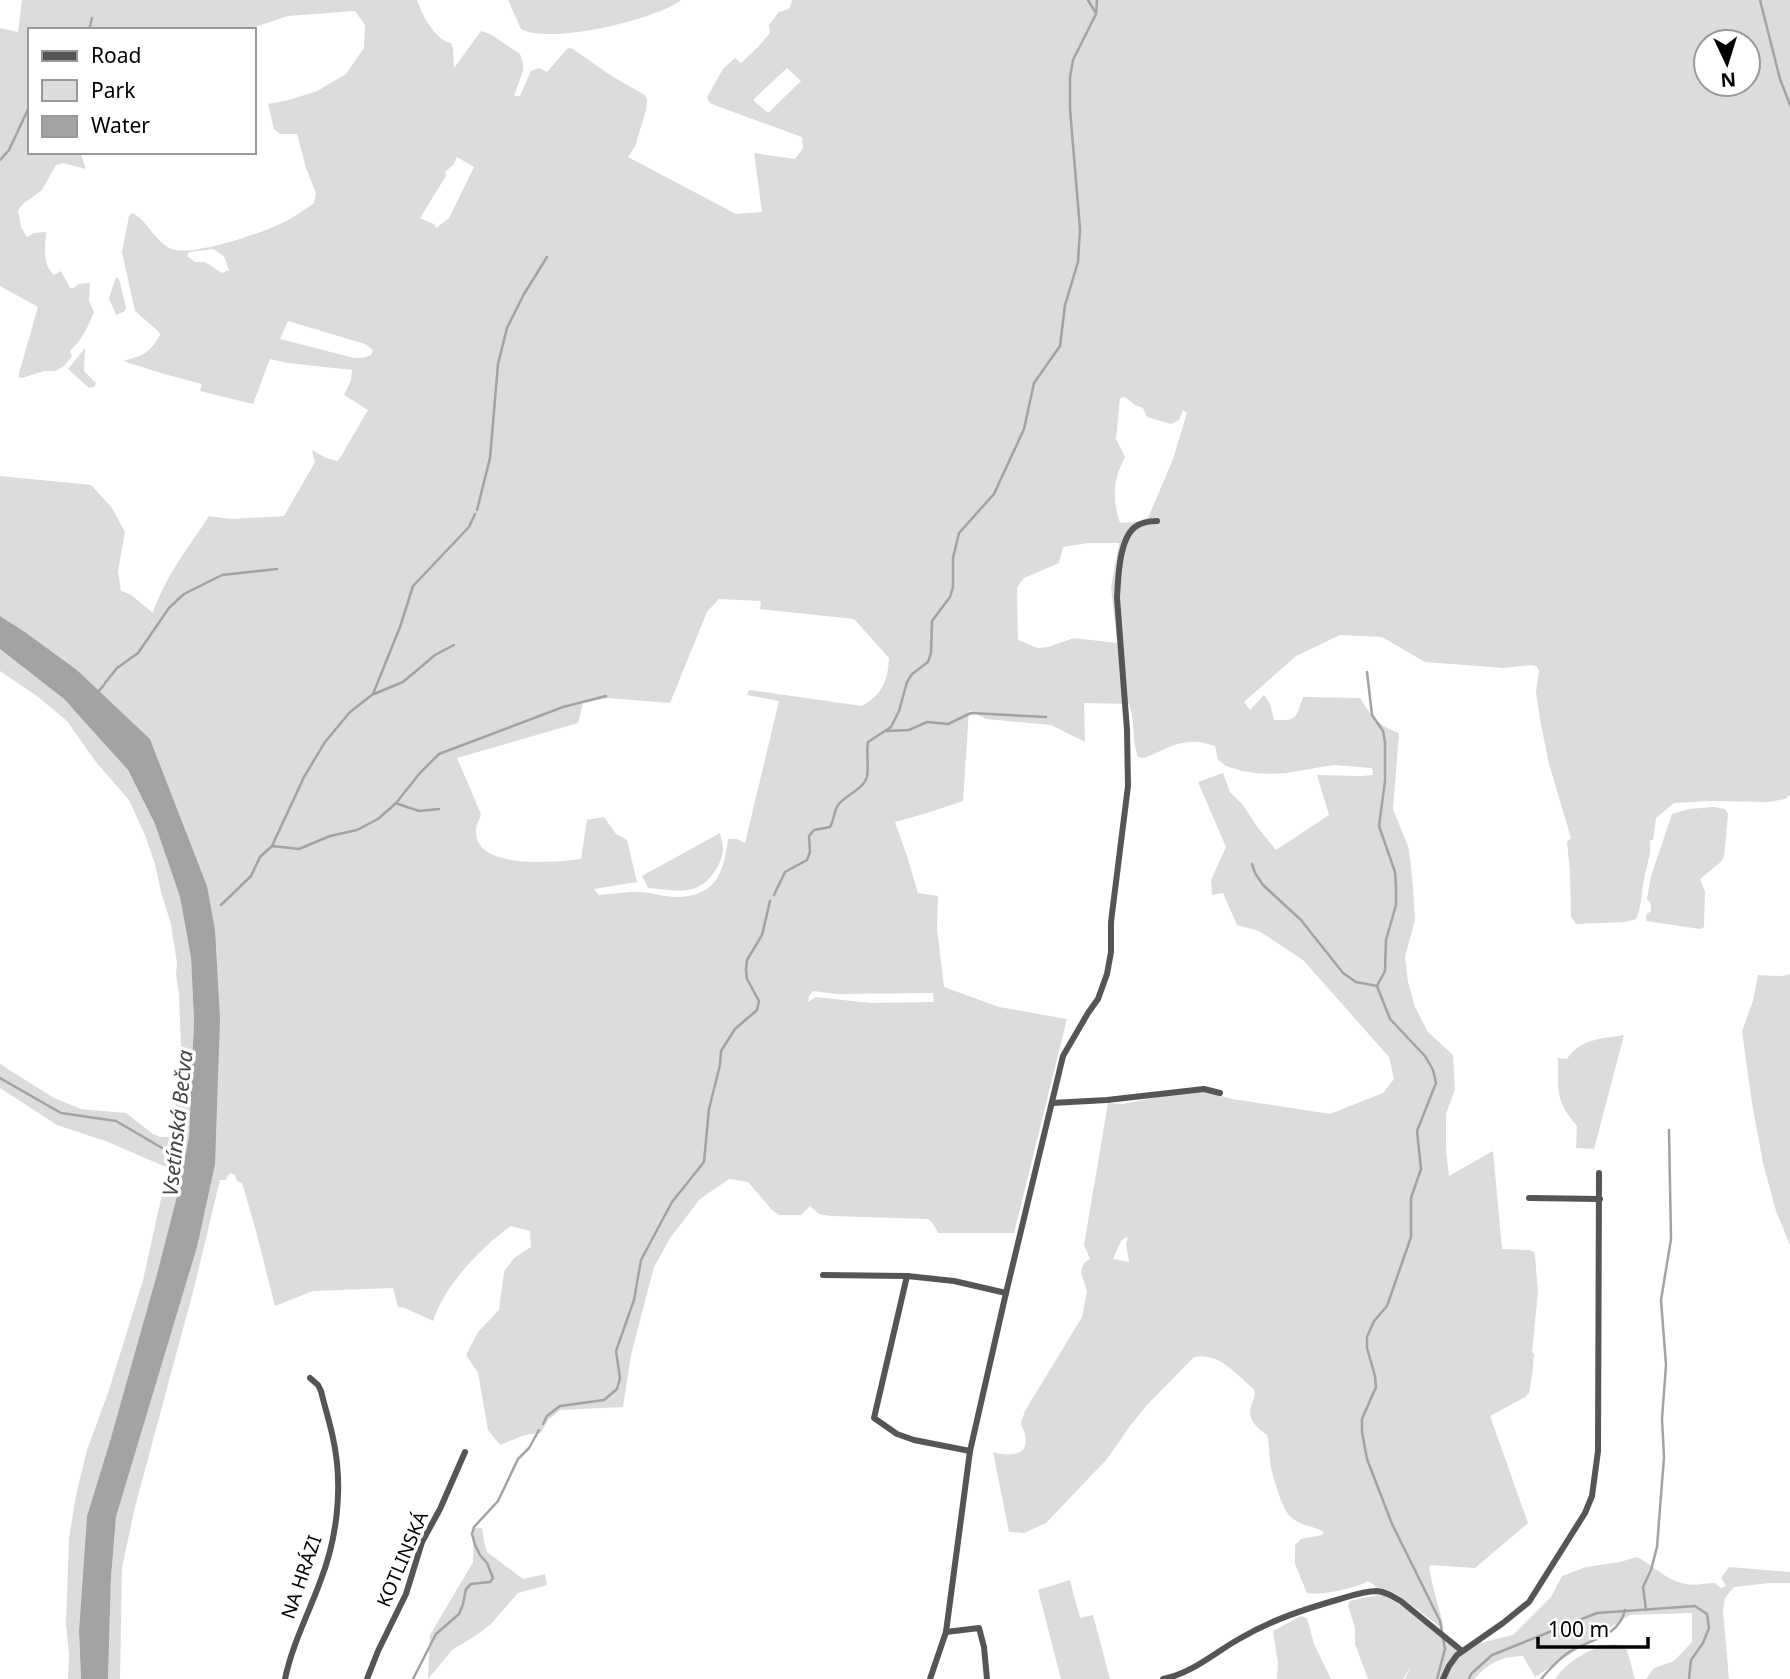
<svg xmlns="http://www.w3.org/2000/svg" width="1790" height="1679" font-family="'Noto Sans',sans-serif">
	<rect width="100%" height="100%" fill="#fff"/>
	<g fill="#dcdcdc" fill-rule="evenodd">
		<path d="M22,0H417C422,15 435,40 451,43L453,49L454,68L481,31L490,34L520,54L523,62V71L514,96H520L531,71L539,68L547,72L568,48L573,49L613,77L645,95L647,101L646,110L635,147L628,157L736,214L762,212L754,153L795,159L803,148L802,137L717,106L710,103L707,97L723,69L735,58L741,63L758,47L770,33L769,25L779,12L789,9L792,0H1790V795L1785,799L1768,802L1712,801L1674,803L1656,818L1653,840H1650C1652,854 1646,866 1644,880C1641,892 1642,908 1636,919L1626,922L1576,924L1571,917L1570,872L1567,842L1571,838L1549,764L1541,725L1536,692L1539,670L1536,666L1531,665L1504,668L1425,662L1382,637L1340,635L1296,656L1244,702L1250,710L1264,695L1270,704L1274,720C1299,721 1295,718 1303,697L1360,698C1372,717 1377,725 1399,733L1393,809L1409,849L1413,887L1415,920L1405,957L1408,982L1415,1007L1428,1032L1453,1055L1455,1089L1446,1114V1150L1449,1176L1493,1151L1502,1249L1529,1250L1534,1252L1535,1256L1538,1292L1532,1352L1534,1354L1532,1376L1529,1393L1525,1397L1490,1416L1528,1523L1475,1568L1431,1565L1429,1567C1432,1588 1440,1608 1444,1630L1406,1601L1393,1592L1378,1588L1368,1581C1357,1588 1320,1596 1307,1593L1295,1564V1545L1301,1539L1322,1535L1324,1532C1314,1526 1302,1526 1293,1519C1282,1511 1275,1482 1271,1468C1269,1458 1270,1446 1267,1435C1257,1428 1247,1420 1251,1406C1253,1399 1256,1397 1254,1389C1236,1375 1220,1352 1194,1357L1147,1405L1130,1426L1107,1459L1046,1523L1024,1533L1009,1532L993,1452C1009,1456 1030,1458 1025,1434C1024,1431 1021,1425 1021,1422C1021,1421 1025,1412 1025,1411L1082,1317L1087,1291L1081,1273L1082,1267L1085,1262L1090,1259L1084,1245L1108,1103L1123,1104L1172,1094L1203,1091L1232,1099L1330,1114L1383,1093L1394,1079L1389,1057L1303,960L1259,931L1237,925L1223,893L1212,895L1211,880L1226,847L1198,782L1223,773L1230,792L1243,805L1258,828L1276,850L1329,815L1317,775L1361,776L1373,775L1372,768L1333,765L1287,773L1272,774L1256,773L1242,771L1226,766L1218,760L1215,746C1185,735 1171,747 1144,758L1138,757C1131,738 1136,723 1129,704L1084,703L1085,742L1051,725L986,719L969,710L963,801C941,809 918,816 895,822L907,856L918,893L938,896L937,928L944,987L999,1007L1067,1019L1014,1233H938L932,1222L928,1219L831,1216L819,1214L810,1206L801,1215H779L772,1210L748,1182L729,1179L700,1199L670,1238L654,1267L631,1355L623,1407L560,1410L548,1420L541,1433L525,1435L500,1445L488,1430L478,1373L466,1355L478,1332L499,1310L504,1272L514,1258L531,1247L530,1231L511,1226C481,1247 444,1286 433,1321L405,1308L398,1307L393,1288L313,1291L275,1306L256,1231L242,1183L237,1181L235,1175L231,1173L228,1175L226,1180H220L194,1288L135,1507L122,1568L120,1679H108L111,1578L116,1517L197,1247L207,886L150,739L77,670L25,632L0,616V476L91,485L112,508L125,532L118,571L121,591L130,594L153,613C164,578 189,547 209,516L231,519L284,516L315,462L312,450L326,458L337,461L340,458L368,410L344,395L351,380L352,370L288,363L270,359L253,404L200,391L202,384L164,374L123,361C142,356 150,353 160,335L159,332L135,311L122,252L129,216L132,213C147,219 154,242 172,249C192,257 262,233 282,223C293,218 304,210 314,203L316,193L306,168L297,134H280L274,129L268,104L289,100L317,91L346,74L364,48L365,25L355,11L288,16L246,30H30V152H80L86,169L63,163L56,165L42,190L23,204L18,210L21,227L27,237L34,233L46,232C45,247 42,264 54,275L61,271L70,288H74L78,284L90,283L89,301L94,312C88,327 82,340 70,351L72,356L64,366L56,371H44L22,378L19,377V373L38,307L0,286V28L18,32ZM1706,42H1748V84H1706ZM787,68L801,81L768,113L753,100ZM457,157L474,167L449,218L436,228L434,224L420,218L446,176L445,172L453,165ZM213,249L224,256L229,270L222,273L205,262H195L187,256L189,252ZM288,321L365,344L373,350L371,355L363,358H354L280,339ZM1125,397L1135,405L1143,408L1147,417L1171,424L1179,420L1183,410L1187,413L1173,459L1148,518L1136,522L1120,523C1112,499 1113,480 1125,457L1116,439L1120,398ZM1088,543H1119L1111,587L1117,643L1074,638L1048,647L1038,648L1018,640L1017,587L1024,578L1059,563L1063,547ZM719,599L761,601L760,609L854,619L889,658C888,680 882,695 862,706L749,690L747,695L779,701L745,843L737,839H728C724,872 716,897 676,897C664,897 651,892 638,892C625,892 612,894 599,895L594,889L637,882L627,840L616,834L604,817L587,820L581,859C557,862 473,871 476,830C476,825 480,819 481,814L457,758L578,723L583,703L608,698L670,703L707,612ZM813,991L836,994L933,993L934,1002L870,1003L816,997L808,1002L809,996ZM1126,1237L1128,1238L1126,1244L1129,1262L1113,1259L1121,1241Z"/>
		<path d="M508,0H681C656,20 548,45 521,29Z"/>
		<path d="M116,277L119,279L126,307L125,311L116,315L109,298Z"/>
		<path d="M85,348L84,371L96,383L94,387L89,388L68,369Z"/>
		<path d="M0,649L64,699L128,770L155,824L180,897L191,958L194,1020L189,1137L176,1200L157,1274L110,1441L87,1516L79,1630L81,1679H68L69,1654L66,1624L69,1539L76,1495L87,1450L108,1393L143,1280L167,1172L166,1167L108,1142L57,1125L0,1088V1064L54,1098L81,1109L126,1113L153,1134L161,1137H168L173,1132L181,1047L179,994L176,974L177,963L171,924L161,892L155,864L145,835L129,800L96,762L67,721L37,696L0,671Z"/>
		<path d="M1713,807L1725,809L1728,814L1724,857L1722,861L1700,879L1705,892L1704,927L1700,929L1646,921V915L1651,911V904L1647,899L1651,876L1672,814L1689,809Z"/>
		<path d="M720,833C721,838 723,844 723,849C722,867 706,888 688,890C676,892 661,889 648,888L642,876Z"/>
		<path d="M1790,974V1245L1776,1211L1763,1163L1752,1103L1742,1031L1753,1001L1758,975L1782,976Z"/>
		<path d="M1624,1035L1594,1149L1576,1148L1577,1126C1555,1100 1558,1091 1558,1058L1567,1059C1581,1038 1601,1039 1624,1035Z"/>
		<path d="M474,1528H482L484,1542L487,1552L523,1579L545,1574L547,1585L518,1593L491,1624L478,1634L452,1650L428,1679L430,1635L473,1562Z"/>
		<path d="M1637,1557C1654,1566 1667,1581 1686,1584C1695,1586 1706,1583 1715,1583L1721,1588L1726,1586L1721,1578L1729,1567L1790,1572V1583H1769L1734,1587L1725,1598L1723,1611L1729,1679H1646L1654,1668L1674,1661L1692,1642V1613L1630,1615L1535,1677L1523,1656C1500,1657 1490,1662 1474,1679H1405L1411,1666L1403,1679H1368L1355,1644V1627L1348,1607L1349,1601L1377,1595L1384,1596L1410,1610L1434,1632L1453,1639L1466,1650L1480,1643L1513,1635L1551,1597L1562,1576L1586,1567L1620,1562Z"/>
		<path d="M1070,1580L1080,1618L1093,1615L1110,1679H1061L1038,1590Z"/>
		<path d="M1301,1616L1307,1618L1314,1644L1331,1679H1277L1278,1663L1273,1631Z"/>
		<path d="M1615,1644L1624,1648L1627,1650L1635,1679H1555C1567,1661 1594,1645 1615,1644Z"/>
	</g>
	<path fill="#a3a3a3" d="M0,616L25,632L77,670L150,739L207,886L215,930L220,1019L215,1164L197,1247L116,1517L111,1578L108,1679H81L79,1630L87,1516L110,1441L157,1274L176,1200L189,1137L194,1020L191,958L180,897L155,824L128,770L64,699L0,649Z"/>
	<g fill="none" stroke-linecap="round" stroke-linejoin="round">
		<g stroke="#a3a3a3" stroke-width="2.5">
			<path d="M1088,0L1095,12"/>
			<path d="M1760,0L1780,79L1790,105"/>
			<path d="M89,30L92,18"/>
			<path d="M0,160L9,150L30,105"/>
			<path d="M477,510L490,458L498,364L507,328L524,294L547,257"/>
			<path d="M1367,672L1372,715L1383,731L1385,742V781L1379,826L1395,872L1396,888V905L1386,940L1385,971L1377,986"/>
			<path d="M105,683L117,668L138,653L169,608L184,594L222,575L277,569"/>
			<path d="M97,693L104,685"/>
			<path d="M374,694L403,682L435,655L454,645"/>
			<path d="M887,731L909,730L927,722L948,724L971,713L1046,717"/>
			<path d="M398,804L419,811L439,809"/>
			<path d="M272,846L299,849L330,836L357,830L378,819L396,803L420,773L439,754L563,707L606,696"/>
			<path d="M1252,864L1255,873L1263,885L1301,920L1343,973L1356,982L1377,986L1390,1019L1425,1056L1433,1070L1436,1083L1417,1131L1421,1169L1411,1198V1237L1387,1306L1374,1321L1367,1337V1348L1375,1376L1376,1387L1362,1419V1432L1367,1459L1392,1524L1440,1621L1445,1649L1437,1679"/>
			<path d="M774,895L785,872L807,860L810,852L809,836L814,830L830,827C834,820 834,811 838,805C845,795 863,790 867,777C869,766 866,753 868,742L891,727L899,711L907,682L912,674L928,662L931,653L932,621L950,597L953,587V558L959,533L994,494L1024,429L1034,383L1060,346L1065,305L1078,262L1080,229L1070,109V77L1073,60L1096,14L1097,0"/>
			<path d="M221,905L251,876L260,857L272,846L304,777L325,742L350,712L373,694L400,627L413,586L469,527L475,514"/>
			<path d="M0,1078L61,1113L116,1121L186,1162"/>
			<path d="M543,1424L547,1416L560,1406L604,1400L617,1389L620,1378L616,1351L634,1300L641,1260L672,1202L704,1162L709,1109L720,1065L721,1051L735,1029L757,1010L759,1001L747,979L746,970L747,960L762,935L770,901"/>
			<path d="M1646,1610L1643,1587L1651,1570L1657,1547L1664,1457L1662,1419L1666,1365L1661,1300L1671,1239L1669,1130"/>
			<path d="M413,1679L436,1634L459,1614L463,1604L466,1589L471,1584L490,1582L493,1578L487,1563L480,1555L475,1545L472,1534L474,1527L498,1501L518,1459L529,1448L539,1430"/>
			<path d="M1469,1679L1471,1674L1492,1655L1597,1613L1695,1606L1707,1614L1709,1628L1703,1643L1691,1660L1689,1679"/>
			<path d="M1541,1679C1548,1671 1556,1662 1565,1655C1585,1639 1618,1640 1625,1610"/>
		</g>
		<g stroke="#555" stroke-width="6">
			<path d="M1052,1103L1107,1100L1204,1089L1220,1093"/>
			<path d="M1529,1198L1600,1199"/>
			<path d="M823,1275L907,1276L954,1281L1006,1293"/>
			<path d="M907,1276L874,1418L897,1434L914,1440L970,1451"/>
			<path d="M946,1632L979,1628L984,1647L987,1679"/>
			<path d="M285,1679C292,1645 308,1615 320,1582C337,1539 343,1489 334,1443C331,1426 325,1408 321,1391L318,1385L310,1378"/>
			<path d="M367,1679L378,1651L406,1594L422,1542L440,1509L465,1452"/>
			<path d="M930,1679L946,1632L970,1451L1006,1293L1063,1056L1088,1013L1098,999L1107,974L1111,952V922L1128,786L1127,730L1117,598C1118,579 1119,539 1135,527C1142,522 1150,521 1157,521"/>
			<path d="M1163,1679C1193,1673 1214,1653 1239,1639C1271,1620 1305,1609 1340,1599C1353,1595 1365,1591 1377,1591C1387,1592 1394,1597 1402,1602L1462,1651"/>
			<path d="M1443,1679L1449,1666L1457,1655L1503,1623L1529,1602L1585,1513L1592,1496L1598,1451L1599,1173"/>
		</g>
	</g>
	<g text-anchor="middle" stroke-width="7" stroke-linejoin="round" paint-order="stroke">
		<g font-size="19" fill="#000" stroke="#fff">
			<text transform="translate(402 1559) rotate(-67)" y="7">KOTLINSKÁ</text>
			<text transform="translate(301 1577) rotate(-71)" y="7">NA HRÁZI</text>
		</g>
		<g font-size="21" font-style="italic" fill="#444" stroke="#fff">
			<text transform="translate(178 1123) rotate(-84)" y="7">Vsetínská Bečva</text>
		</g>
	</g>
	<rect x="28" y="28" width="228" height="126" fill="#ffffff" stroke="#999999" stroke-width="2"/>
	<rect x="42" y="51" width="35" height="10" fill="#555555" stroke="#999999" stroke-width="2"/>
	<text x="91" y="63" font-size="21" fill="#000000">Road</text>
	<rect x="42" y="80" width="35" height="21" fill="#dcdcdc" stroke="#999999" stroke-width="2"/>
	<text x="91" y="98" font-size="21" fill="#000000">Park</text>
	<rect x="42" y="116" width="35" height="21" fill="#a3a3a3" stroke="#999999" stroke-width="2"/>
	<text x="91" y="133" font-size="21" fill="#000000">Water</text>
	<g transform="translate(1727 63) rotate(176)"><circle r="33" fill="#ffffff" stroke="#999999" stroke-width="2"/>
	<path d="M0-5L12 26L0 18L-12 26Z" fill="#000000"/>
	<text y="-10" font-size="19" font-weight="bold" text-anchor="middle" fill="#000000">N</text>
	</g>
	<path d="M1538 1637v10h110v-10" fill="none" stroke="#000000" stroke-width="3.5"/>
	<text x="1548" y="1637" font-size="21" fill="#000000" stroke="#ffffff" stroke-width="5" paint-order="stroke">100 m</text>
</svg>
